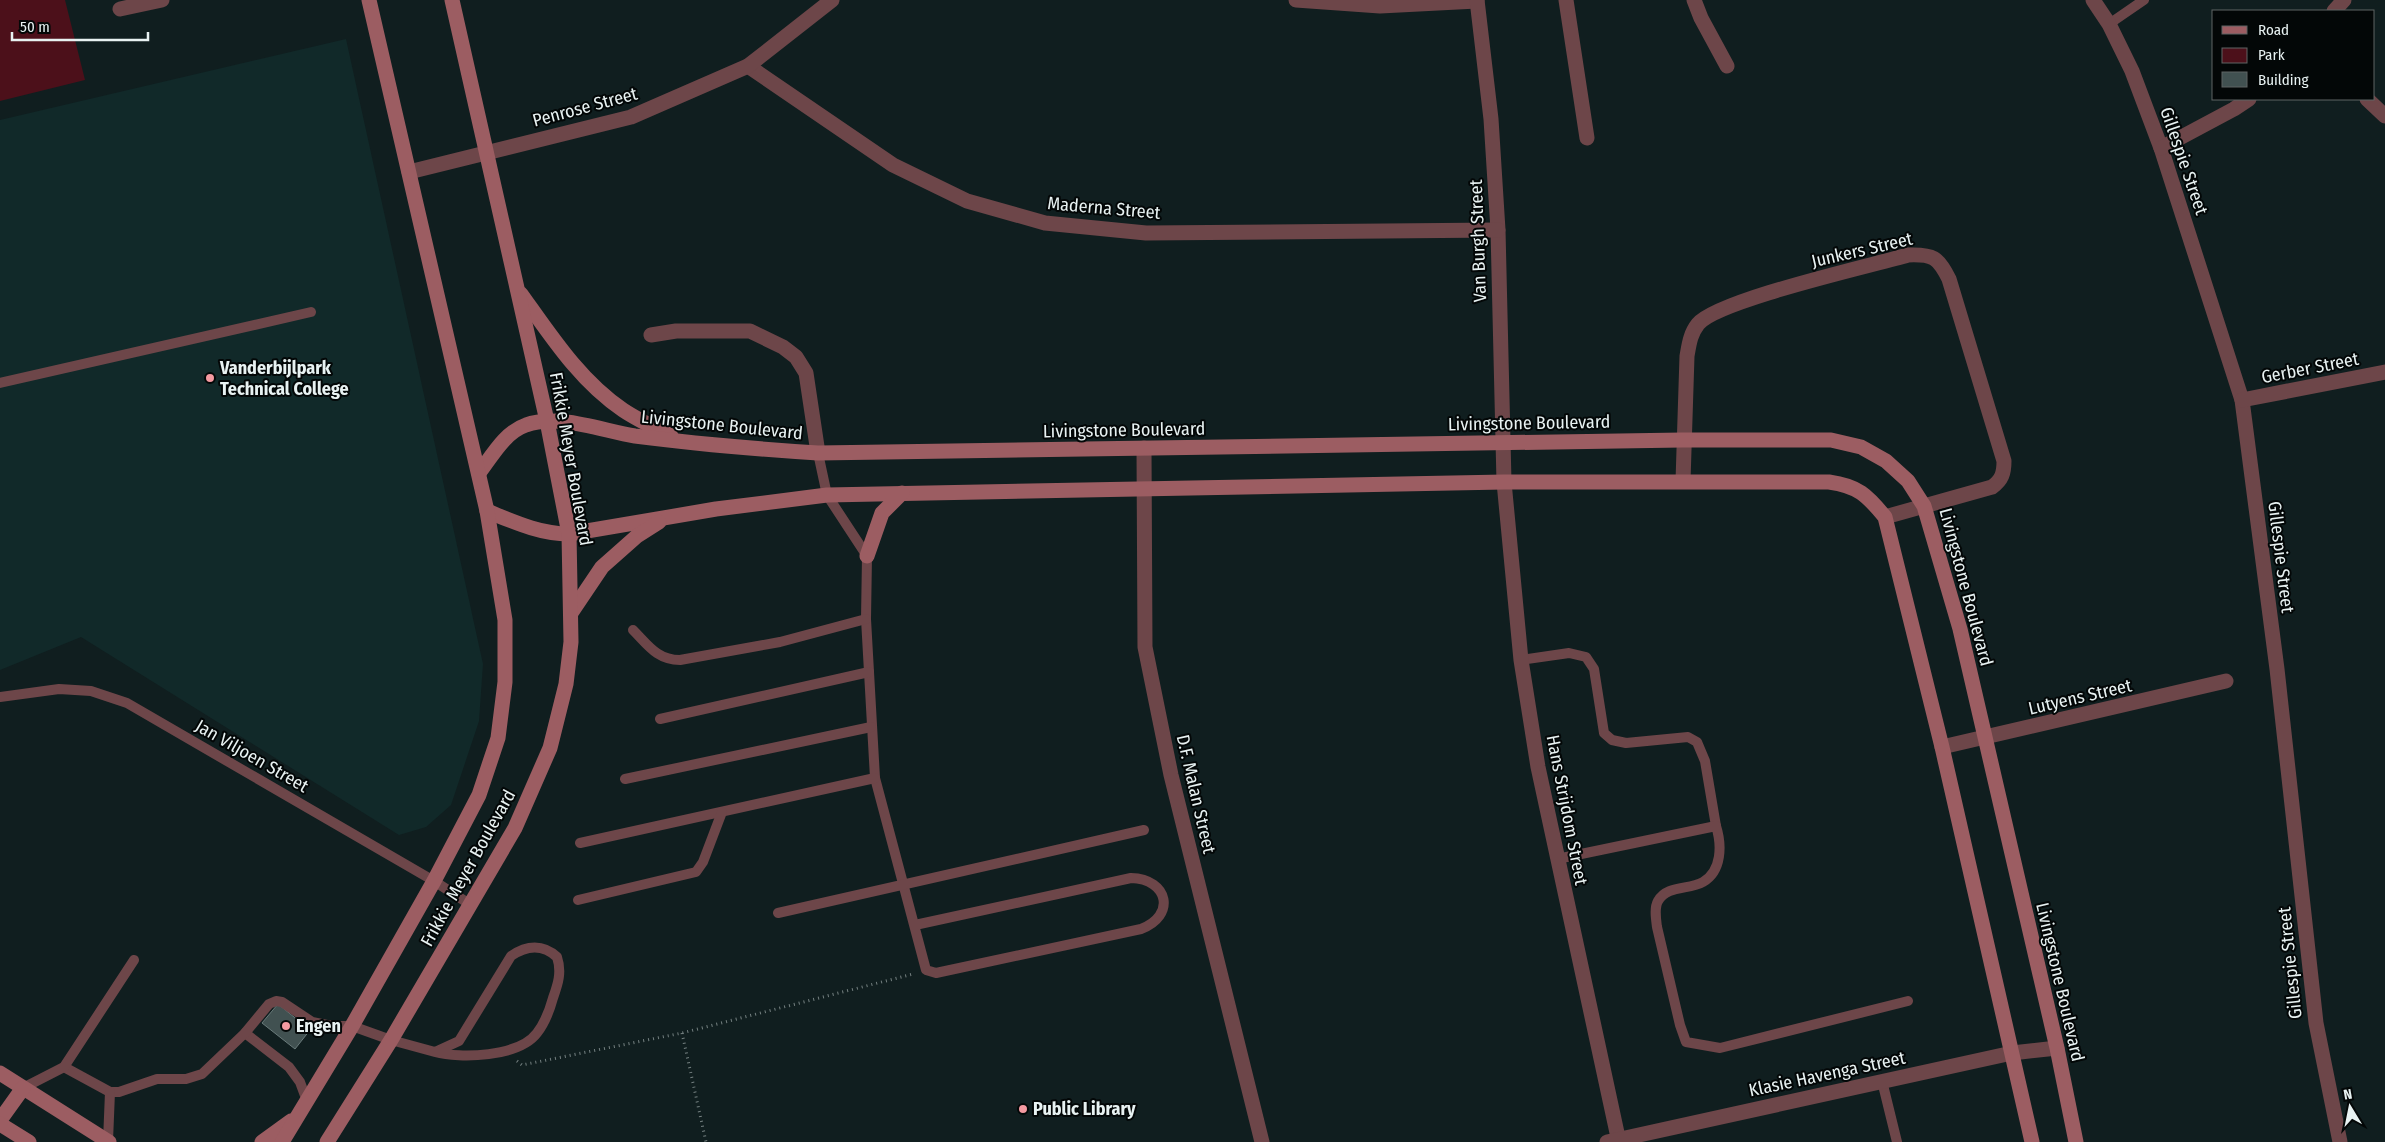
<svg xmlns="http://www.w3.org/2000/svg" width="2385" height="1142" font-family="'Fira Sans Condensed',sans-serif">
	<rect width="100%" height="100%" fill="#101e1f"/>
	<path fill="#112929" d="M346,39L483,664L479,721L451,805L426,827L399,835L81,637L0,670V120Z"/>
	<path fill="#4c101a" d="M0,0H65L85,80L0,101Z"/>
	<path fill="#415151" stroke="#697a7a" d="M278,1004L310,1030L295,1049L262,1023Z"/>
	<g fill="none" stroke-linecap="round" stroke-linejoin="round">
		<g stroke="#758181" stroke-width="3" stroke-dasharray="1 4" stroke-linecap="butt">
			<path d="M682,1033L706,1142"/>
			<path d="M517,1061L522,1065L682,1033L913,974"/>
		</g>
		<g stroke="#6d4649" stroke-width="10">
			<path d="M2109,24L2144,0"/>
			<path d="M0,383L311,312"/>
			<path d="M818,453L827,495L867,556L866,619L875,778L926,970L936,973L1141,929C1176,916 1169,879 1131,878L915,925"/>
			<path d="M633,630C648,645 657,660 680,660L780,642L866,619"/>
			<path d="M1521,660L1569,653L1586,657L1594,669L1604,733L1612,740L1626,743L1688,737L1697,742L1705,761L1716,826"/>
			<path d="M0,697L59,689L91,691L127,703L434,881L471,905"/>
			<path d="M660,719L869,672"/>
			<path d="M625,779L871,727"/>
			<path d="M580,843L875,778"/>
			<path d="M1557,859L1716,826C1722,845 1722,871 1703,882C1689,890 1667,885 1658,901C1654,908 1656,919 1657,927L1680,1025L1686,1042L1720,1048L1908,1001"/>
			<path d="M578,900L696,872L703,862L722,812"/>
			<path d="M778,913L1144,830"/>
			<path d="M245,1033L289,1067L300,1082L307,1101"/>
			<path d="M64,1067L110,1092H119L157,1079H186L202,1074L245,1033L269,1004L276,1001L282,1002L312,1022L332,1026H352L391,1040L435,1052L459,1041L511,956C527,945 543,944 557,957C562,972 558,984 553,998C550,1009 544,1024 537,1033C519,1057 460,1059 435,1052"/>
			<path d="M1882,1081L1897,1142"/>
			<path d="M23,1088L64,1067L134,960"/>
			<path d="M108,1141L110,1092"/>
		</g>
		<g stroke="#6d4649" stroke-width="15">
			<path d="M1296,0L1380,6L1477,1"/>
			<path d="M1477,0L1491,119L1498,230L1504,482L1521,660L1538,767L1619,1142"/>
			<path d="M1566,0L1587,138"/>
			<path d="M1694,0L1701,18L1727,66"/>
			<path d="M2093,0L2109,24L2132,71L2161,148L2242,400L2277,669L2316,1023L2340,1142"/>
			<path d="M120,9L162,0"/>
			<path d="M2334,11L2344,0"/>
			<path d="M748,66L893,165L967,201L1045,223L1146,233L1498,230"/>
			<path d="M2367,99L2385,116"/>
			<path d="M2161,148L2234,109L2249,99"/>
			<path d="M409,172L631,117L748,66L832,0"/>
			<path d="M651,335L676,331H750L783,347L796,357L806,373L818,453"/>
			<path d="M2242,400L2385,372"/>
			<path d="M1144,448L1145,647L1171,775L1262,1142"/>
			<path d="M1683,481L1687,356C1689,345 1690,334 1698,324C1718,300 1870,266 1908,255C1933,254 1938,257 1949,279L2004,461C2004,473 2002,480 1992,487L1885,517"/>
			<path d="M1942,747L2226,681"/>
			<path d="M1607,1142L2012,1053L2057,1048"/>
		</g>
		<g stroke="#9c5d62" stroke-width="15">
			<path d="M521,294C551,336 580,381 623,410C638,420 655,428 671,436"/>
			<path d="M479,473C492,456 505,432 526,425C557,413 603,431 635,436C696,444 757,449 818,453L1682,440H1831L1861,447L1886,461L1908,481L1924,506L1960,629L2057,1048L2076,1142"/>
			<path d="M487,511C514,522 540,534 569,534L716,509L827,495L1504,482H1829C1858,486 1867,495 1885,517L1942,747L2032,1142"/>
			<path d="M867,556L882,513L902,493"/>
			<path d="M571,613L602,567L637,536L659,522"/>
			<path d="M0,1073L109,1142"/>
			<path d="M0,1120L23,1088"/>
			<path d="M0,1124L29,1142"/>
			<path d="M262,1142L291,1121"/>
			<path d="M282,1142L352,1026L434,881L479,795L498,738L505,682V620L487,511L369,0"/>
			<path d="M327,1142L391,1040L515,828L550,748L566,684L571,642L569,534L547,421L452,0"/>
		</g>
	</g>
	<g fill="#f49aa1" stroke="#030707" stroke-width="2">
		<circle cx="210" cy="378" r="5"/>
		<circle cx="286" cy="1026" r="5"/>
		<circle cx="1023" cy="1109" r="5"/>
	</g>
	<g text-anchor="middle" stroke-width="4" stroke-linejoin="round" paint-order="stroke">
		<g font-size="18" fill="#e8f2f2" stroke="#030707">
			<text transform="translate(585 107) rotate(-15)" y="6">Penrose Street</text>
			<text transform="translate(2184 161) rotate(71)" y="6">Gillespie Street</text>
			<text transform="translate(1104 208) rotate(5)" y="6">Maderna Street</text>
			<text transform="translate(1478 241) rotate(-92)" y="6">Van Burgh Street</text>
			<text transform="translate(1862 250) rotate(-13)" y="6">Junkers Street</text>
			<text transform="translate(2310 368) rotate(-11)" y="6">Gerber Street</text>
			<text transform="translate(1529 423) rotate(-1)" y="6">Livingstone Boulevard</text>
			<text transform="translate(722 425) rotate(6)" y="6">Livingstone Boulevard</text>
			<text transform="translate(1124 430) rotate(-1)" y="6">Livingstone Boulevard</text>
			<text transform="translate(571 459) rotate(80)" y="6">Frikkie Meyer Boulevard</text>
			<text transform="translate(2281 557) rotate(83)" y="6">Gillespie Street</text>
			<text transform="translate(1966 587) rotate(75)" y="6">Livingstone Boulevard</text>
			<text transform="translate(2080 697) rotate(-13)" y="6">Lutyens Street</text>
			<text transform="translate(252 756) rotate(30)" y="6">Jan Viljoen Street</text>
			<text transform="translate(1196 794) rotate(77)" y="6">D.F. Malan Street</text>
			<text transform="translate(1567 810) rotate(79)" y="6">Hans Strijdom Street</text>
			<text transform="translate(468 868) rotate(-61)" y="6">Frikkie Meyer Boulevard</text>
			<text transform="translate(2290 963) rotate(-96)" y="6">Gillespie Street</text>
			<text transform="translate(2060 982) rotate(77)" y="6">Livingstone Boulevard</text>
			<text transform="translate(1827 1074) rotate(-12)" y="6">Klasie Havenga Street</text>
		</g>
		<g font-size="18" font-weight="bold" fill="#e8f2f2" stroke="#030707" text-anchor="start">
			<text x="220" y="374">Vanderbijlpark<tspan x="220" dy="21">Technical College</tspan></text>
			<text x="296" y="1032">Engen</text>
			<text x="1033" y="1115">Public Library</text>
		</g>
	</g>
	<rect x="2212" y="10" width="162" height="90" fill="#030707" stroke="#5f6565"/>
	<rect x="2222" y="26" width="25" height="8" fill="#9c5d62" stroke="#5f6565"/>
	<text x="2258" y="35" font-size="15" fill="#e8f2f2">Road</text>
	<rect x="2222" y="48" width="25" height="15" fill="#4c101a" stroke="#5f6565"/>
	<text x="2258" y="60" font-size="15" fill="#e8f2f2">Park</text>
	<rect x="2222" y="72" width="25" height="15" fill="#415151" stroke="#5f6565"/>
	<text x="2258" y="85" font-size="15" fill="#e8f2f2">Building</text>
	<g transform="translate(2350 1107) rotate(350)" stroke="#030707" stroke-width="4" paint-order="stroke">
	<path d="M0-4L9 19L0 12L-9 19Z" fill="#e8f2f2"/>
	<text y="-8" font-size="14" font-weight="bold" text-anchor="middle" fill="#e8f2f2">N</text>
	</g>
	<path d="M12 32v8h136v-8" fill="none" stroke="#e8f2f2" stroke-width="2.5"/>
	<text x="20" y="32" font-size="15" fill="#e8f2f2" stroke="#030707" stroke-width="4" paint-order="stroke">50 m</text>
</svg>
